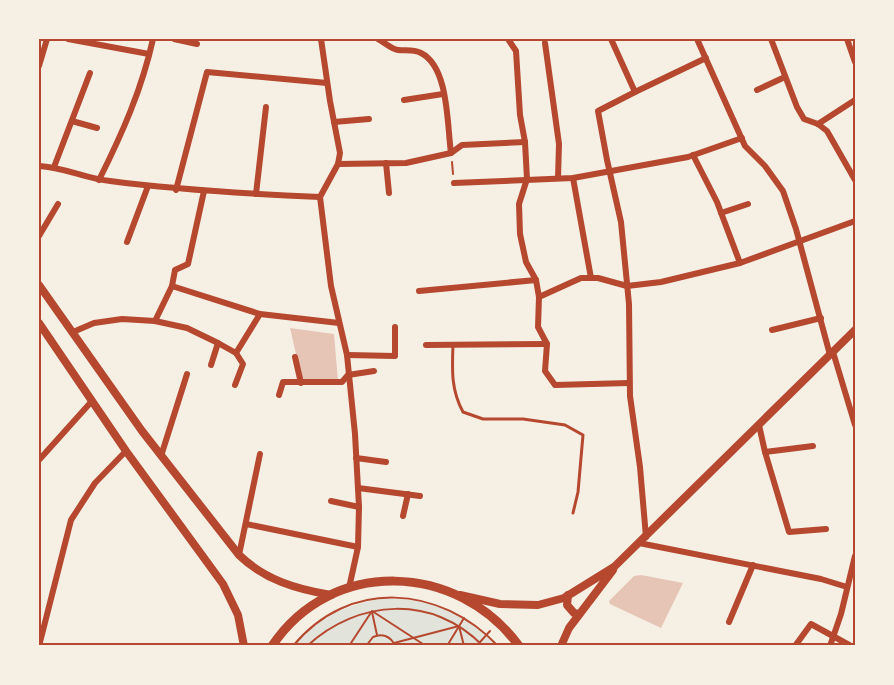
<svg xmlns="http://www.w3.org/2000/svg" width="894" height="685" font-family="Helvetica,sans-serif">
	<rect width="100%" height="100%" fill="#f6efe4"/>
	<path fill="#e2e4dc" d="M386,598C436,601 463,608 498,646H293C316,618 350,603 386,598Z"/>
	<g fill="#e6c5b7">
		<path d="M290,328L334,334L338,381L302,380Z"/>
		<path d="M641,575L683,583L661,628L610,604L609,601L634,576Z"/>
	</g>
	<g fill="none" stroke-linecap="round" stroke-linejoin="round">
		<g stroke="#b5482f" stroke-width="2">
			<path d="M452,162L453,174"/>
			<path d="M372,612L377,635"/>
			<path d="M480,642L490,631"/>
			<path d="M394,643L459,626L464,646"/>
			<path d="M293,646C349,578 440,585 498,646"/>
			<path d="M307,646C358,599 433,594 483,646"/>
			<path d="M349,646L372,611L426,646"/>
			<path d="M366,646L373,637C382,633 391,636 395,646"/>
			<path d="M433,646H445"/>
			<path d="M447,646L464,618"/>
		</g>
		<path stroke="#b5482f" stroke-width="3" d="M453,345C452,370 451,390 463,412L483,419H523L565,425L583,435L578,492L573,513"/>
		<g stroke="#b5482f" stroke-width="6">
			<path d="M68,39L149,54"/>
			<path d="M174,39L197,44"/>
			<path d="M378,39C384,42 391,49 398,50C406,51 413,49 421,53C449,67 447,125 451,153"/>
			<path d="M508,39L516,51L520,115L525,142L527,179L519,204L520,234L526,262L536,280L539,297L538,327L547,344L545,371L555,385L629,383"/>
			<path d="M611,39L635,92L598,111L607,160L621,222L629,304L630,396L640,467L646,537"/>
			<path d="M697,39L745,146L765,166L783,191L796,229L830,355"/>
			<path d="M771,39L797,107L804,119L818,124L827,131L855,180"/>
			<path d="M847,39L855,62"/>
			<path d="M545,43L559,144L558,178"/>
			<path d="M39,66L47,39"/>
			<path d="M757,90L785,77"/>
			<path d="M635,92L706,58"/>
			<path d="M404,100L443,94"/>
			<path d="M72,121L97,128"/>
			<path d="M334,122L369,119"/>
			<path d="M818,124L855,100"/>
			<path d="M693,155L717,202L740,263"/>
			<path d="M386,163L389,193"/>
			<path d="M338,164L406,163L451,153L462,145L525,142"/>
			<path d="M39,166C64,167 86,179 110,181C180,190 250,194 320,197"/>
			<path d="M54,167L90,73"/>
			<path d="M573,178L591,278"/>
			<path d="M99,180C122,134 142,89 153,39"/>
			<path d="M454,183L573,178L688,157L742,138"/>
			<path d="M176,190L207,72L327,83"/>
			<path d="M256,194L266,107"/>
			<path d="M320,197L331,286L347,355L355,434L359,507L358,547L349,588"/>
			<path d="M320,197L338,164L340,153L330,101L321,39"/>
			<path d="M721,213L748,204"/>
			<path d="M39,236L58,204"/>
			<path d="M127,242L148,186"/>
			<path d="M172,286L260,314L339,323"/>
			<path d="M419,291L536,280"/>
			<path d="M539,297L581,278H598L627,286L661,282L740,263L855,221"/>
			<path d="M155,321L172,286L175,270L188,264L204,191"/>
			<path d="M772,330L821,318"/>
			<path d="M73,332L94,323L122,319L155,321L187,328L218,343L236,353L243,364L235,385"/>
			<path d="M426,345L547,344"/>
			<path d="M833,352L855,425"/>
			<path d="M236,353L260,314"/>
			<path d="M347,355L395,356V327"/>
			<path d="M295,357L301,383"/>
			<path d="M211,365L218,343"/>
			<path d="M279,395L283,382H342L348,375L374,371"/>
			<path d="M759,425L765,452L789,532L826,529"/>
			<path d="M765,452L813,446"/>
			<path d="M161,456L187,374"/>
			<path d="M356,458L386,462"/>
			<path d="M39,460L92,401"/>
			<path d="M358,488L420,496"/>
			<path d="M331,501L359,507"/>
			<path d="M403,516L408,494"/>
			<path d="M246,524L358,547"/>
			<path d="M639,543L821,579L847,587"/>
			<path d="M239,555L260,454"/>
			<path d="M729,622L753,565"/>
			<path d="M39,646L71,520L95,483L126,451"/>
			<path d="M795,646L811,624L851,646"/>
			<path d="M830,646L841,614L855,556"/>
		</g>
		<g stroke="#b5482f" stroke-width="8">
			<path d="M39,285L142,431L239,555C265,580 296,589 331,595"/>
			<path d="M39,323L126,451L223,584L238,615L244,646"/>
			<path d="M460,595L500,604L538,605L564,598L614,567L855,330"/>
			<path d="M568,595L567,605L574,613L579,614"/>
			<path d="M561,646L569,628L613,570"/>
		</g>
		<path stroke="#b5482f" stroke-width="9" d="M272,646C331,557 458,562 519,646"/>
	</g>
	<rect width="894" height="685" fill="none" stroke="#f6efe4" stroke-width="81"/>
	<rect x="40" y="40" width="814" height="604" fill="none" stroke="#b5482f" stroke-width="2"/>
</svg>
